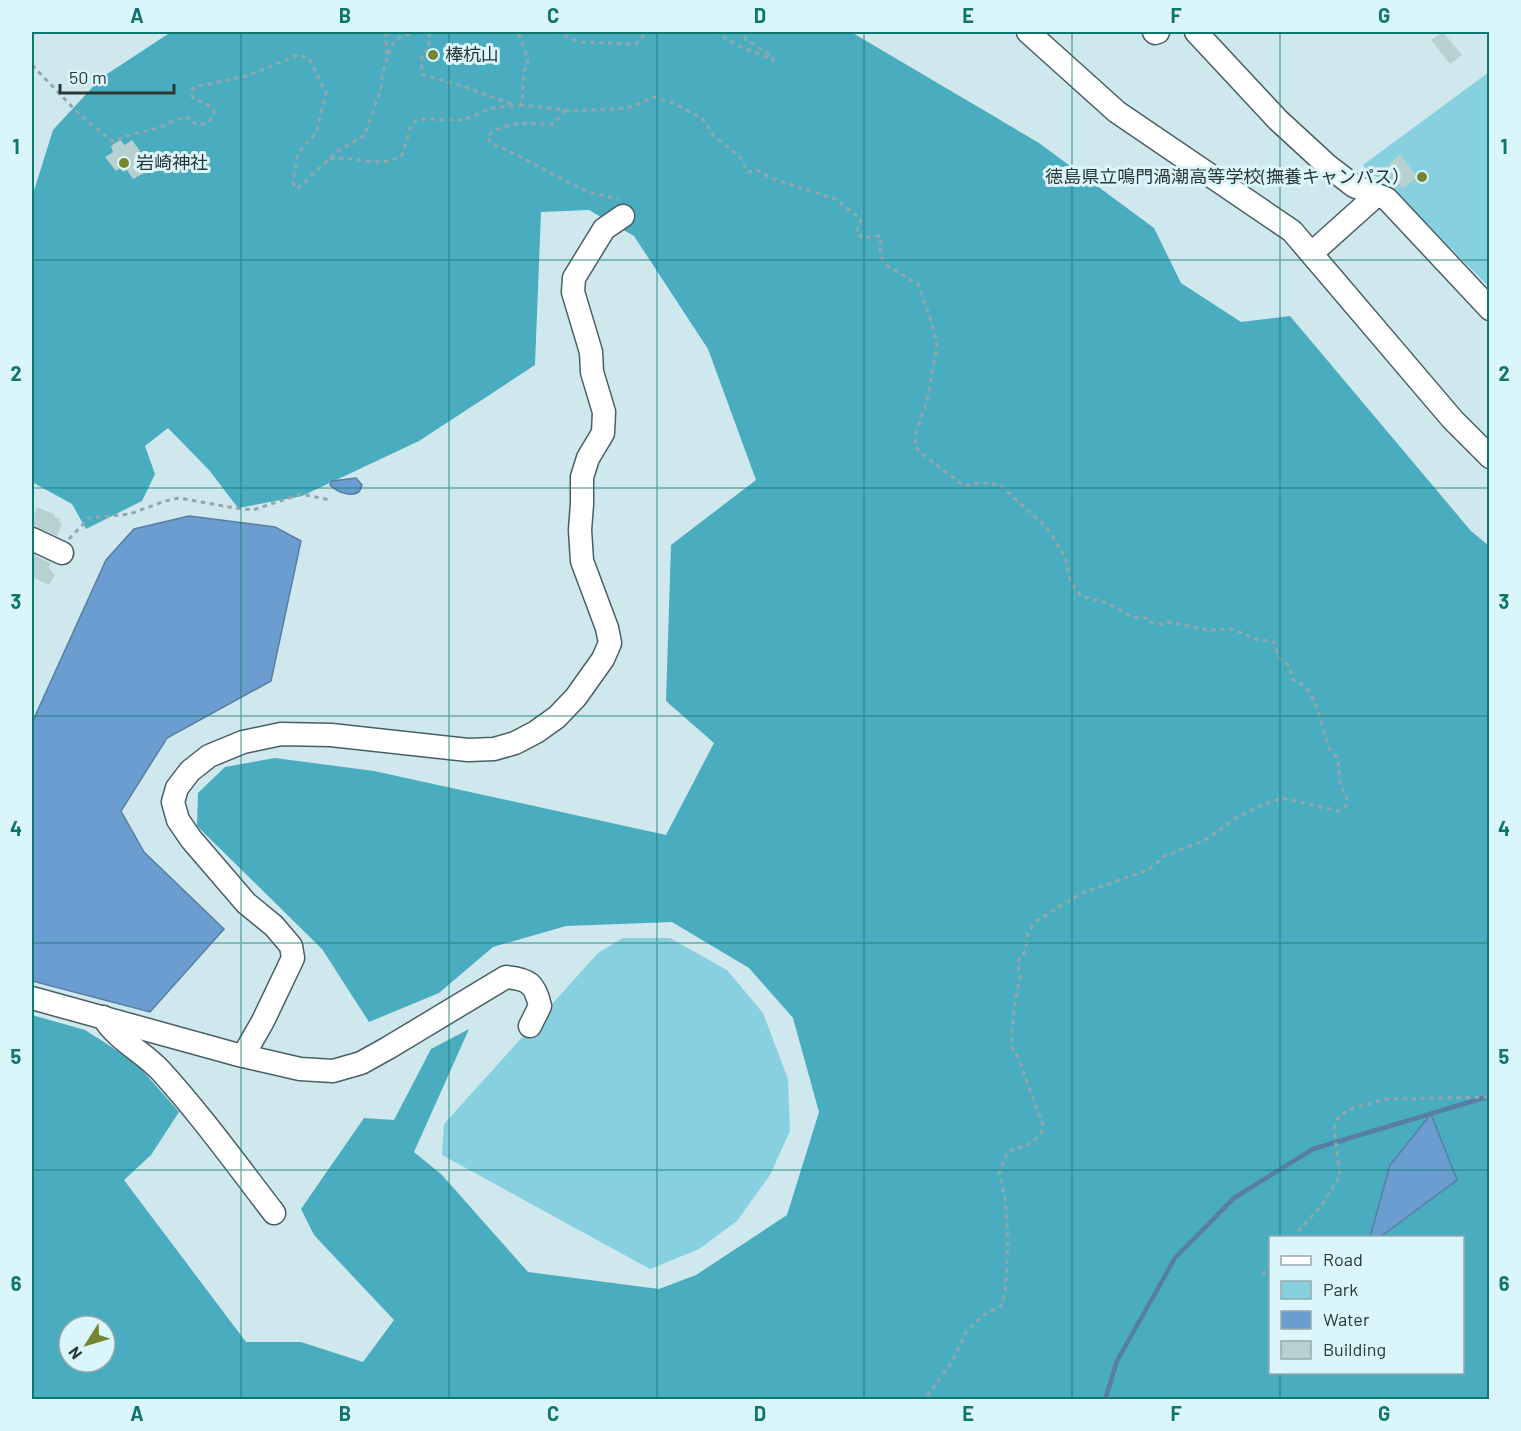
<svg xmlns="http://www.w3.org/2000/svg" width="1521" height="1431" font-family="Barlow,'Noto Sans JP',sans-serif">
	<rect width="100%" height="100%" fill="#cee8ee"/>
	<g fill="#87d0df">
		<path d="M1489,72V287L1383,179L1370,174L1363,165Z"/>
		<path d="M623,938H670L727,970L763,1013L788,1079L790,1131L770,1175L737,1221L699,1249L650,1269L442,1155L444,1124L598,953Z"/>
	</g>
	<path fill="#4aacbf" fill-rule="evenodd" d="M171,32H851L1039,143L1154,228L1181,283L1241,322L1290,316L1471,531L1489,546V1399H32V1015L85,1030L135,1062L179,1112L151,1155L124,1180L246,1342H301L363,1362L394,1320L314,1235L301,1209L364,1118L394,1120L431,1049L469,1029L414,1152L442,1175L528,1272L659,1289L696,1275L787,1215L819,1112L793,1018L749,968L672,922L566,926L493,947L439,993L369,1022L322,949L197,826L198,793L225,767L275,758L374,771L666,835L714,743L666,701L671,545L756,480L708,349L634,236L589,210L541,212L535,365L419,441L302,496L238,508L209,470L168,428L145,446L155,474L142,501L86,529L72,504L32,482V197L53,130L101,78ZM1270,1238H1462V1372H1270ZM69,1326H105V1362H69Z"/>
	<g fill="#6b9dd1" stroke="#587ea3" stroke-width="1.5">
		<path d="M356,478L362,485C359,501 338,493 330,485L332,481Z"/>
		<path d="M189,516L275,527L301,541L271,681L167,738L121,811L144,852L224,929L150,1012L32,981V723L106,560L134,529Z"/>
		<path d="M1431,1114L1457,1180L1380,1237H1370L1390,1165Z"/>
	</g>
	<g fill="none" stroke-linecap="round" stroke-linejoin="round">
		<path stroke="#587ea3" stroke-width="4.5" d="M1105,1400L1117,1361L1175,1258L1234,1198L1313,1149L1490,1096"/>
	</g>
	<g fill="#b7d1d0">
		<path d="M1443,32L1462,55L1450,64L1431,40Z"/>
		<path d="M120,140L125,145L132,140L140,151L136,156L140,161L137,164L144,173L133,179L127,170L123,172L120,168L116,171L105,157L113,152L111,146Z"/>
		<path d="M1400,154L1417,177L1403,189L1384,169Z"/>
		<path d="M37,507L55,515L54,517L60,519L59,522L62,524L57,536L32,526V519Z"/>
		<path d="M32,554L50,563L49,568L55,575L49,585L32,577Z"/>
	</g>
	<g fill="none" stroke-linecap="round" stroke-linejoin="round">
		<defs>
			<g id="minor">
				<path d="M1028,32L1117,112L1292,231L1453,420L1490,457"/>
				<path d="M1154,32L1155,33L1158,32"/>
				<path d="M1196,32L1278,120L1328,166L1354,186L1387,199L1490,309"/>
				<path d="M1312,253L1370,201L1373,193"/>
				<path d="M32,539L62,553"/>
				<path d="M32,998L235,1054L300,1069L333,1071L361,1063L388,1048L506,977C529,979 535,984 540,1006L530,1026"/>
				<path d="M103,1017C117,1040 142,1051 160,1070C201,1115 237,1165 274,1213"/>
				<path d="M243,1056L263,1021L293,958L291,946L274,926L246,903L191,839L178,820L173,802L177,788L190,771L209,756L243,742L281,734L331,735L468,750L494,749L515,743L536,732L557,717L576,697L603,659L610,643L607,628L582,561L580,530L582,504V477L588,458L603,433L604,412L592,372L591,352L573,292L574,278L604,229L623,216"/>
			</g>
		</defs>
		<use href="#minor" stroke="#495f64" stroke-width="25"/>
		<g stroke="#92a7ab" stroke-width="3" stroke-dasharray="4.5 4.5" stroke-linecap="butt">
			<path d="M386,32L387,57"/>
			<path d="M429,32V49L423,53L421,62L423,75L463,86L514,105"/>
			<path d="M556,32L579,42L636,44L647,32"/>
			<path d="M715,32L737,45L773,60V57L746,39L740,32"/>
			<path d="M32,65L81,116L114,142C129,133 138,134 154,129C167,125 177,117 191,118L195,124H206C225,109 206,104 193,98L191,92L194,87L247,76L298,55L309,58L326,93L316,133L298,153L293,181L294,187L298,188L338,151L364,136L380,92L383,72L391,47L396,39L415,32"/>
			<path d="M520,105L574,111L628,108L654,97L671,102L703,119L713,135L740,157L748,172L757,170L773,179L836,199L861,219L856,233L863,238L881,236L880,255L886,265L918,284L932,324L937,346L927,400L916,432L915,446L920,452L964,486L979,483L999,484L1047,528L1065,557L1071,583L1081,596L1108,603L1132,617L1146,618L1148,622L1162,624L1170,622L1207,630L1233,629L1255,639L1274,642L1279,658L1290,666L1292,679L1305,686L1315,701L1329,748L1338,759L1340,785L1347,798L1346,806L1339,811L1282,798L1260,806L1236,818L1205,840L1165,856L1148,870L1082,893L1036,921L1028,933L1025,951L1018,961L1020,977L1014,1009L1011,1046L1017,1055L1043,1125L1041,1134L1028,1145L1008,1151L999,1173C1008,1203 1008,1232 1007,1263C1006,1279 1006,1292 1001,1306L982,1316L966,1332L952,1362L924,1400"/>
			<path d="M565,110L554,124C531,124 505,119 487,137L491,144C523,155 550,175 581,188C592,194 605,196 618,199"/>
			<path d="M330,159C353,155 383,170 402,155L411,125L416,121L423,119L459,120L471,117L488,109L520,105L522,102L524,71L527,66L528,59L518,32"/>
			<path d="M69,539L89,518L130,514L165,501L179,498L229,507L253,510L301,494L330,500"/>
			<path d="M1292,1238L1321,1206L1340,1176L1334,1128L1339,1116L1353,1108L1386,1099L1490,1097"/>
			<path d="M1263,1275L1270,1265"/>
		</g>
		<use href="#minor" stroke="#fff" stroke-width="22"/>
	</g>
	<path fill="none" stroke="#0f766e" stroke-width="1.5" stroke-opacity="0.55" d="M241,32V1400M449,32V1400M657,32V1400M864,32V1400M1072,32V1400M1280,32V1238M32,260H1490M32,488H1490M32,716H1490M32,943H1490M32,1170H1490M1280,1372V1400"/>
	<g fill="#798430" stroke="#dbf6fb" stroke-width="2">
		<circle cx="433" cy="55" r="6"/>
		<circle cx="124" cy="163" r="6"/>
		<circle cx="1422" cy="177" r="6"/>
	</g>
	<g text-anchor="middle" stroke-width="6" stroke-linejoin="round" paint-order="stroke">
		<g font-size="18" fill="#2b3638" stroke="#dbf6fb" text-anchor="start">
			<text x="445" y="61">棒杭山</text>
			<text x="136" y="169">岩崎神社</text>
			<text x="1410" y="183" text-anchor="end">徳島県立鳴門渦潮高等学校(撫養キャンパス）</text>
		</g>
	</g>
	<rect width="1521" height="1431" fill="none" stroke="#dbf6fb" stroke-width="66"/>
	<rect x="1269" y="1236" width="195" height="138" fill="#dbf6fb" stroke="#95a9ad" stroke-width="1.5"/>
	<rect x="1281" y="1256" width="30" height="9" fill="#ffffff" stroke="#95a9ad" stroke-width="1.5"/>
	<text x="1323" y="1266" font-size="18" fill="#2b3638">Road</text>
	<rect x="1281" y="1281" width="30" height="18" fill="#87d0df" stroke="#95a9ad" stroke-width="1.5"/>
	<text x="1323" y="1296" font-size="18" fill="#2b3638">Park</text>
	<rect x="1281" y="1311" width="30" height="18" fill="#6b9dd1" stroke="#95a9ad" stroke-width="1.5"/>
	<text x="1323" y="1326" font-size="18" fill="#2b3638">Water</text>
	<rect x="1281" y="1341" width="30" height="18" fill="#b7d1d0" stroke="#95a9ad" stroke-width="1.5"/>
	<text x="1323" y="1356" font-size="18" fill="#2b3638">Building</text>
	<g transform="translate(87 1344) rotate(233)"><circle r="28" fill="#dbf6fb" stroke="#95a9ad" stroke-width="1.5"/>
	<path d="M0-4.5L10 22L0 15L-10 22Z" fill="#798430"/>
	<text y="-9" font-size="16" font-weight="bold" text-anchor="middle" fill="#2b3638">N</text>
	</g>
	<path d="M60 84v9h114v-9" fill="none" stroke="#2b3638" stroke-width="3"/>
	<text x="69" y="84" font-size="18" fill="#2b3638" stroke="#dbf6fb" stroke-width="4.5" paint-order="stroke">50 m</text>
	<rect x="33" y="33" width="1455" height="1365" fill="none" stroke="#0f766e" stroke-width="2"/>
	<g font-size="20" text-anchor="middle" font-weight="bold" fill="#0f766e">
		<text x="137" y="23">A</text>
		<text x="345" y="23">B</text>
		<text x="553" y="23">C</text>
		<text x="760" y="23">D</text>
		<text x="968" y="23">E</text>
		<text x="1176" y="23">F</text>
		<text x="1384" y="23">G</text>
		<text x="16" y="154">1</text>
		<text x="1504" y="154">1</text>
		<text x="16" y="381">2</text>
		<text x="1504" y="381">2</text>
		<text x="16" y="609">3</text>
		<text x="1504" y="609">3</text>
		<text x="16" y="836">4</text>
		<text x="1504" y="836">4</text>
		<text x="16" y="1064">5</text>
		<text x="1504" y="1064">5</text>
		<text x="16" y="1291">6</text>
		<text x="1504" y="1291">6</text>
		<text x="137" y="1421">A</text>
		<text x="345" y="1421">B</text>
		<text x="553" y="1421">C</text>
		<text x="760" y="1421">D</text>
		<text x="968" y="1421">E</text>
		<text x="1176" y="1421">F</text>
		<text x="1384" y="1421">G</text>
	</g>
</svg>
